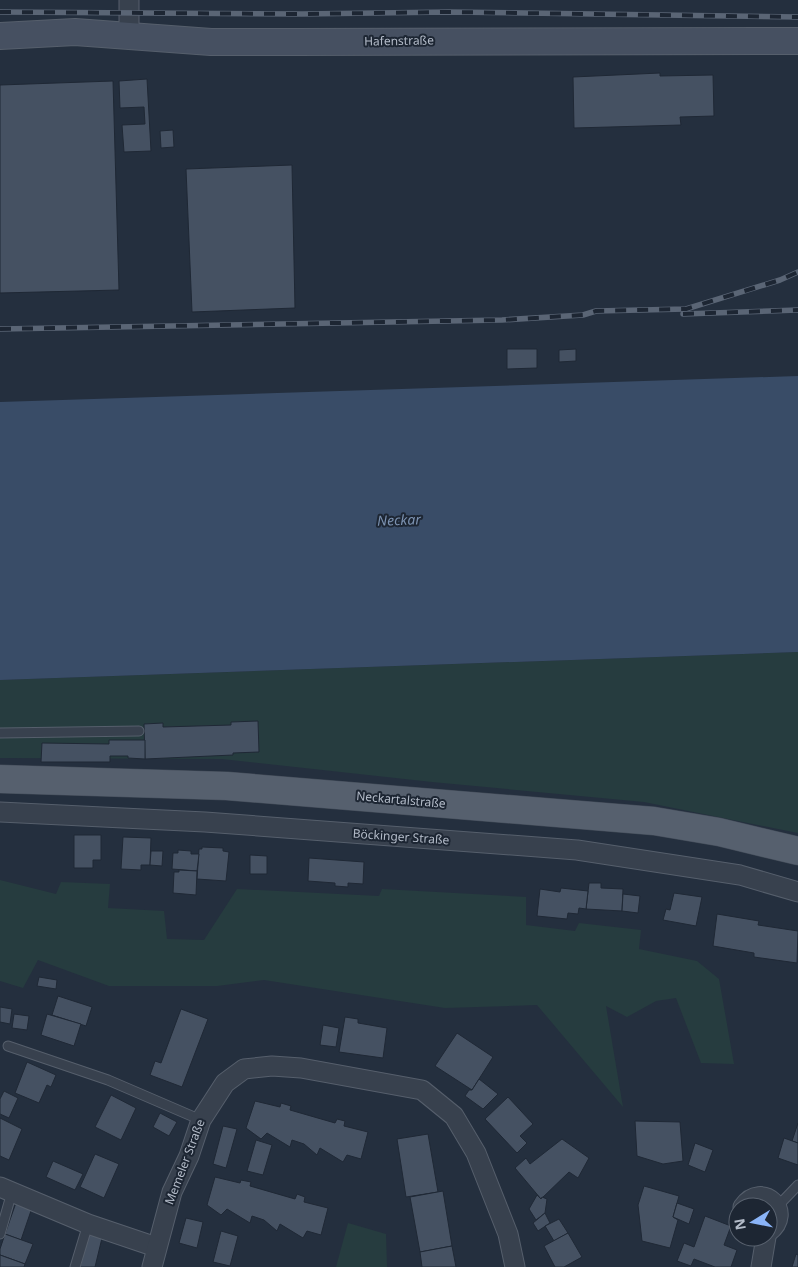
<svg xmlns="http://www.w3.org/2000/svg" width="798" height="1267" font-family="'Noto Sans',sans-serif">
	<rect width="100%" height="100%" fill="#242f3e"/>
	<g fill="#263c3f">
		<path d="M798,652V833L644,802L432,782L222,759L0,758V680Z"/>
		<path d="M0,880L56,894L61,882L110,884L108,908L164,911L167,939L204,940L237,889L379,896L382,889L526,897V925L575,931L579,923L641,930L639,949L697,961L719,979L734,1064L701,1063L676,998L656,1001L627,1017L606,1006L623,1107L537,1005L445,1008L264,980L217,986H109L38,960L23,988L0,981Z"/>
		<path d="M348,1223L386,1234L387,1267H336Z"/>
	</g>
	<path fill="#394c67" d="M798,376V652L0,680V402Z"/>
	<g fill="#455162" stroke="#1f2835">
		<path d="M660,73V76L713,75L714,116L680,117L681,125L574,128L573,77Z"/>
		<path d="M147,79L151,151L124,152L122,125L145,124L144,107L120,108L119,81Z"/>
		<path d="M113,81L119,290L0,293V85Z"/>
		<path d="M173,130L174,147L161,148L160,131Z"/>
		<path d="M292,165L295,308L192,312L186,169Z"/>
		<path d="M507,349H537V368L507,369Z"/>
		<path d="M576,349V361L559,362V350Z"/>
		<path d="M258,721L259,752L233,753V755L145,759L144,724L163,723V727L231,725V722Z"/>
		<path d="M109,740H145V759L128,758V756H110V762H41L42,743L109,744Z"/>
		<path d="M74,835H101V860H93V868H74Z"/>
		<path d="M123,837L151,838L150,865H141V870L121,869Z"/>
		<path d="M202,847L223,848V851L229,852L226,881L197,879L199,849H202Z"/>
		<path d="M178,850L191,851V854H199L197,871L172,869L173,853H178Z"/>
		<path d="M151,851H163L162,866L150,865Z"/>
		<path d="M250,855L267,856V874H250Z"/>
		<path d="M309,858L364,862L363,884L348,883V887L335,886V883L308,881Z"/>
		<path d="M179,870L197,871L196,895L173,893L174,872H179Z"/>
		<path d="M589,883H601V888L623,889L622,911L586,909Z"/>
		<path d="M561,888L588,891L586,909L579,908L578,914L568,913L567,919L537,916L540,889L560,892Z"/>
		<path d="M674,893L702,897L696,926L663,920L666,909L670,910Z"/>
		<path d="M623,894L640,896L638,913L622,911Z"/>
		<path d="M717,914L759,921L758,925L798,931L797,963L754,957V953L713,946Z"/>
		<path d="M39,977L57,980L56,989L37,986Z"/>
		<path d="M58,996L92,1007L86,1026L52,1015Z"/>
		<path d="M0,1007L12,1009L10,1024L0,1022Z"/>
		<path d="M181,1009L208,1019L182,1087L150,1075L155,1061L161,1063Z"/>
		<path d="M14,1014L29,1016L27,1030L12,1028Z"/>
		<path d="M47,1014L81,1024L74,1046L41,1035Z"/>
		<path d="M345,1017L358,1019V1023L387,1028L383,1058L339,1052Z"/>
		<path d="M323,1025L339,1028L336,1047L320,1045Z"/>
		<path d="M457,1033L493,1057L472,1090L435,1066Z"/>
		<path d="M27,1062L56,1075L51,1087L47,1085L39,1103L15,1093Z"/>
		<path d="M479,1079L498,1094L483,1109L465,1096L469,1090H472Z"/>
		<path d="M4,1091L18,1098L9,1118L0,1114V1099Z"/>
		<path d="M111,1095L136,1108L121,1140L95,1127Z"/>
		<path d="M508,1097L533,1124L520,1136L527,1143L517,1153L485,1119Z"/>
		<path d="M255,1101L280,1107L281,1103L291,1106L290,1110L335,1123L337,1119L345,1121L344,1126L368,1132L361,1159L347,1155L343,1162L320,1148L317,1155L304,1144L292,1140L290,1147L267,1133L261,1139L246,1128Z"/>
		<path d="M160,1113L177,1122L169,1136L153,1127Z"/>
		<path d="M0,1118L22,1129L9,1160L0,1156Z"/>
		<path d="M635,1121L680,1122L683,1161L663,1164L637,1156Z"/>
		<path d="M798,1123V1143L792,1141Z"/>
		<path d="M223,1126L237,1129L226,1168L213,1164Z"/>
		<path d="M428,1134L438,1192L406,1197L397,1139Z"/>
		<path d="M784,1138L798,1143V1165L778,1158Z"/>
		<path d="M562,1139L589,1158L578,1178L569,1172L541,1199L515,1168L526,1158L530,1164Z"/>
		<path d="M256,1140L272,1145L263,1175L247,1171Z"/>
		<path d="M695,1143L713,1150L705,1172L688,1165Z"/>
		<path d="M95,1154L119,1164L104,1198L80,1187Z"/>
		<path d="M53,1161L83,1174L75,1190L46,1177Z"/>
		<path d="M215,1177L240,1183L241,1180L251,1182L250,1186L295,1199L297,1194L305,1197L304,1202L328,1208L321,1235L307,1231L303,1238L280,1224L277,1231L264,1220L252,1216L250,1223L227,1209L221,1215L207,1205Z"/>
		<path d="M644,1186L679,1196L673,1217L678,1220L670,1248L642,1241L638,1205Z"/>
		<path d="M443,1191L452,1246L420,1252L410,1197Z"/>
		<path d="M537,1195L541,1199L542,1197L547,1199L545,1213L536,1220L529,1209Z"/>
		<path d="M18,1197L34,1202L21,1240L5,1234Z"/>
		<path d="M677,1203L694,1209L689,1224L673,1217Z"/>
		<path d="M545,1213L550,1223L538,1231L533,1223Z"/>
		<path d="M705,1216L731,1226L724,1245L737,1250L731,1267H715L694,1259L691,1266L677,1261L684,1243L694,1247Z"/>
		<path d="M186,1218L203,1222L197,1248L179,1243Z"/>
		<path d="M559,1219L568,1233L554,1241L545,1226Z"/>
		<path d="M89,1230L103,1234L95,1267H80Z"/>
		<path d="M221,1231L238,1236L230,1266L213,1262Z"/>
		<path d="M568,1233L582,1257L564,1267H555L544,1246Z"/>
		<path d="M5,1234L33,1244L25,1264L0,1255V1249Z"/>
		<path d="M452,1246L456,1267H422L420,1252Z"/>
		<path d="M796,1254L798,1255V1267H792Z"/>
		<path d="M0,1255L25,1264L24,1267H0Z"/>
	</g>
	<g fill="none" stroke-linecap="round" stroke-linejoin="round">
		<defs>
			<g id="lane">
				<path d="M0,733L139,731"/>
				<path d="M8,1046L108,1080L201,1120"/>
				<path d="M777,1207L798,1185"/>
				<path d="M0,1234L12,1192"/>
				<path d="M75,1267L88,1224"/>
			</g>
			<g id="street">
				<path d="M129,0V35"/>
				<path d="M0,812L205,822L577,850L740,875L798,892"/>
				<path d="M0,1187L88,1224L156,1247"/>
				<path d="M743,1207C762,1180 795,1212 768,1232"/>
				<path d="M152,1267L172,1192L189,1156L201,1120L225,1083L244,1069L272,1066L301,1068L422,1090L454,1116L476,1153L508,1234L515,1267"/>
				<path d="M761,1267L766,1237"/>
			</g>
			<path id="secondary" d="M0,36L75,32L211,42H292L798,41"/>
			<path id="primary" d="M0,779L227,786L654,821L719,832L798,851"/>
		</defs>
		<use href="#lane" stroke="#565f6c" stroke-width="11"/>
		<use href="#street" stroke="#565f6c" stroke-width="21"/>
		<use href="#secondary" stroke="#565f6c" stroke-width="28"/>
		<use href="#primary" stroke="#414a57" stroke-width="29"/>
		<use href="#lane" stroke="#38414e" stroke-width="9"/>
		<use href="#street" stroke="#38414e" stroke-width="19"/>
		<use href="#secondary" stroke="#465061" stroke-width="26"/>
		<use href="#primary" stroke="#56606e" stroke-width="28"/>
		<defs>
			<g id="rail">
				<path d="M0,12L302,14L449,12L798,17"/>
				<path d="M683,314L798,310"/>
				<path d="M0,329L502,320L583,315L596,311L686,309L780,280L798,272"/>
			</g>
		</defs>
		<use href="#rail" stroke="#5a6575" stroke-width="5.5"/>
		<use href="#rail" stroke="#1d2633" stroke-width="4" stroke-dasharray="11" stroke-linecap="butt"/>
	</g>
	<g text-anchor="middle" stroke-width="4" stroke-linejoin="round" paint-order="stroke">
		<g font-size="12" fill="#b4bcc9" stroke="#1d2633">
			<text transform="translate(399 41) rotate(-1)" y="4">Hafenstraße</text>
			<text transform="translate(401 800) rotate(5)" y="4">Neckartalstraße</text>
			<text transform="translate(401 837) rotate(4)" y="4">Böckinger Straße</text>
			<text transform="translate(185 1162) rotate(-69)" y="4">Memeler Straße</text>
		</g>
		<g font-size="14" font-style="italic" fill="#7c92b1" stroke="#1d2633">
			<text transform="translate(399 520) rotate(-2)" y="5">Neckar</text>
		</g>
	</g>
	<g transform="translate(753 1222) rotate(260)"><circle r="24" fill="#1d2633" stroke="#59626f"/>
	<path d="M0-4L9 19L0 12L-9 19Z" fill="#8ab4f8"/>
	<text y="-8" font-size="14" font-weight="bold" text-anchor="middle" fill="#b4bcc9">N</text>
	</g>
</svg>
